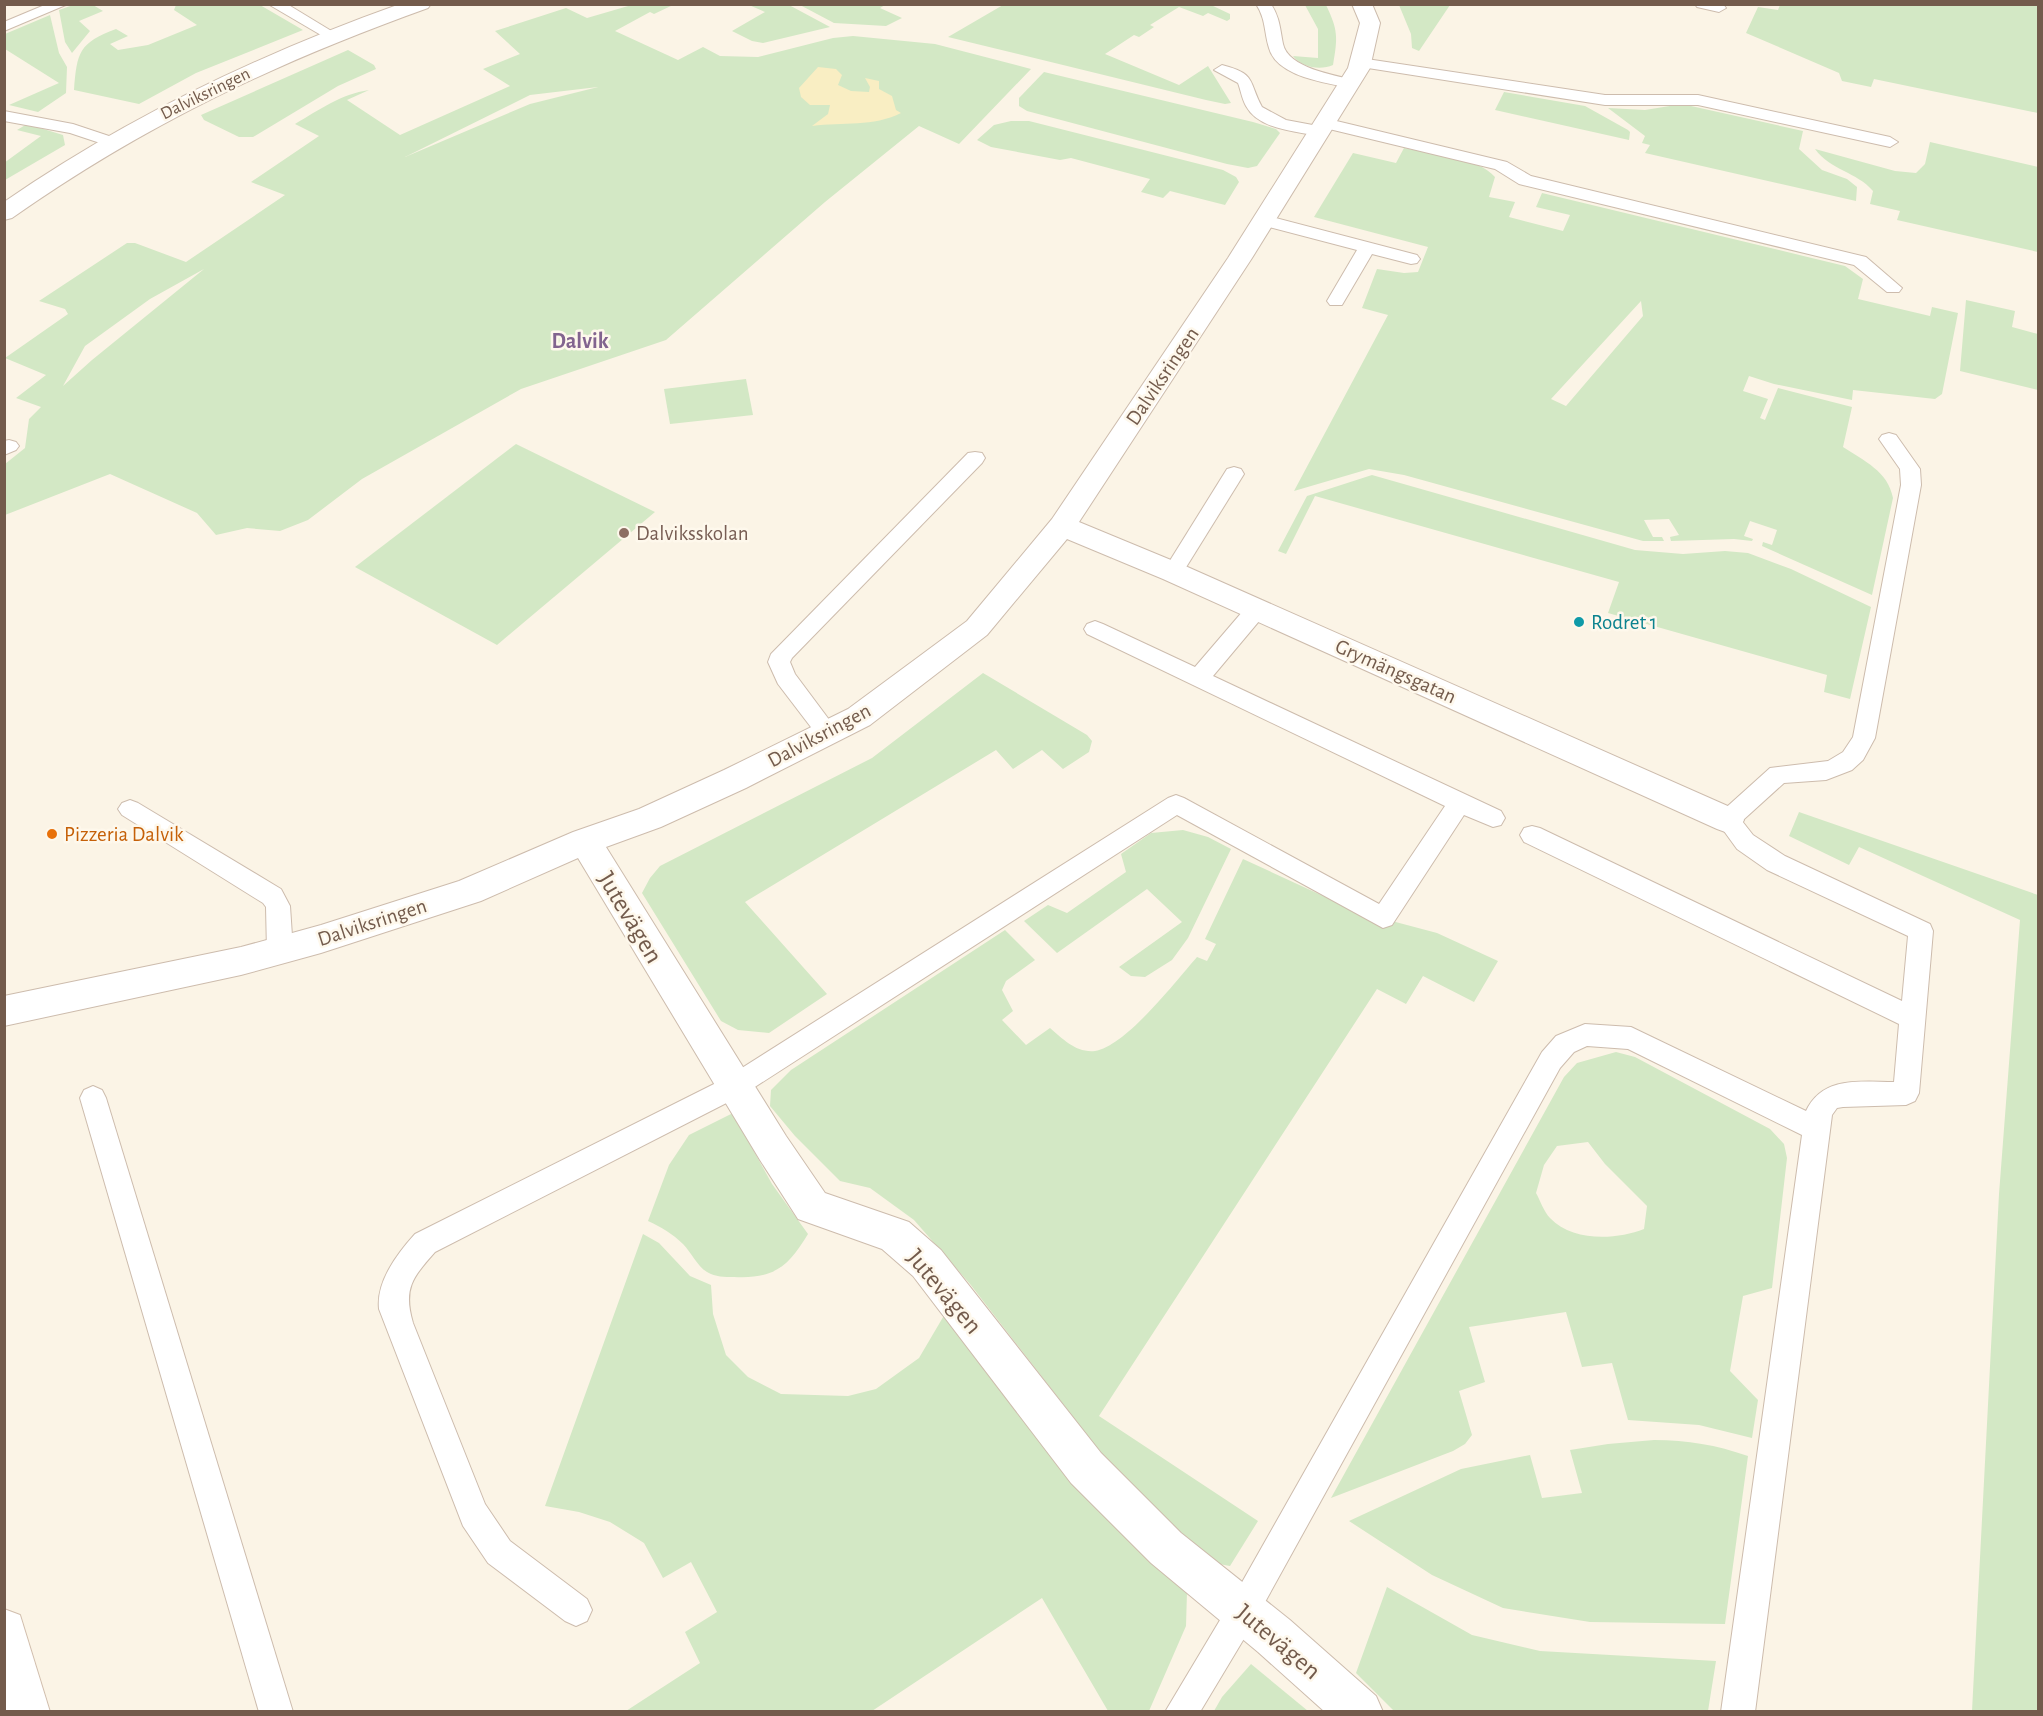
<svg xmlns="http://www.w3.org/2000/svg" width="2043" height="1716" font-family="'Alegreya Sans',sans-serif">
	<rect width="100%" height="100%" fill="#fbf4e6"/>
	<g fill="#d3e8c5" fill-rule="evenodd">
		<path d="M635,4L673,5L654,14L650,12L615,31L678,60L703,47L720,56L758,57L833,38L853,36L935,44L1031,69L959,144L919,126L825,202L666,340L521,389L362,479L308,520L280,531L247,528L216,535L197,513L110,474L5,515V464L25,448L29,419L41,407L16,398L46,375L5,358L68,314L65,309L39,301L127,243H135L186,262L285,195L251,182L319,136L295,124C319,110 341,94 369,90L347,100L400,135L510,86L483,69L520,54L495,31L566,8L587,18ZM598,87L530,104L405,157L530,95ZM204,269L92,360L63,386L85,346L150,299Z"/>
		<path d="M93,5L103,11L79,21L90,31L72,53L65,42L59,10L73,5Z"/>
		<path d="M176,5H260L303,30L196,73L139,104L74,90C77,52 79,43 116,29L128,36L110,44L118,50L148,45L197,25L174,10Z"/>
		<path d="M749,5H789L830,27L763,43L752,41L732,31L765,12Z"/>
		<path d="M800,5H885L880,8L902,18L886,26L834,23Z"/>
		<path d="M1003,5H1211L1230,14V19L1227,21L1208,13L1203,16L1179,7L1150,25L1154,27L1139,37L1134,35L1105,54L1179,85L1208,66L1231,103L1225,104L1206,100L948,37Z"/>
		<path d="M1305,5H1326C1338,30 1338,37 1333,65C1320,71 1301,67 1293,56L1318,58V29Z"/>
		<path d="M1399,5H1450L1419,51L1412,48L1411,34Z"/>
		<path d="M1780,5H2038V113L1874,79L1871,87L1842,81L1839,73L1746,33L1758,7L1778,10Z"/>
		<path d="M50,15L59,53L67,67L66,93L38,112L9,105L59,83L5,49V34Z"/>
		<path d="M348,50L374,65L376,69L338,86L253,137H239L204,120L201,115Z"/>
		<path d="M1044,72L1253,122L1276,129L1280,133L1257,166L1248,168L1227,164L1027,111L1019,106V98Z"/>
		<path d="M1504,92L1585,106L1628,130L1630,132L1629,140L1495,110Z"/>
		<path d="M1682,104L1803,131L1799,149L1822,170L1847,179L1857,187L1856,201L1645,153L1650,145L1642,143L1645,136L1608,108L1645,110Z"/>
		<path d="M1011,121H1029L1223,170L1236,177L1239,182L1225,205L1170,191L1163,198L1141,192L1150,179L1071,158L1060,160L991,147L977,140L994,125Z"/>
		<path d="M27,124L63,135L65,145L5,180L4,163L41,136L17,130Z"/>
		<path d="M1930,142L2038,167V252L1897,220L1900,211L1870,204L1873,191C1857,172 1830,170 1815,149L1895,171L1916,173L1925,164Z"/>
		<path d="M1404,148C1429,153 1478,157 1495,177L1489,197L1515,202L1509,217L1563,231L1570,215L1536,207L1542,193L1845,266L1863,279L1858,299L1930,316L1932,307L1958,313L1942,394L1935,399L1853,390L1852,400L1774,384L1749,376L1743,391L1768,399L1760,418L1765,420L1778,388L1852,407L1843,447C1864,461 1888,471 1893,498L1872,595L1762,546L1763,542L1772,545L1777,530L1750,521L1744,536L1753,539L1752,541L1734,539L1671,541L1670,537L1679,535L1669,519L1644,520L1653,537H1662L1664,541H1643L1404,475L1369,469L1294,491L1388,315L1362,308L1377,269L1404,273L1418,272L1428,247L1314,217L1353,153L1396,163ZM1641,301L1643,316L1566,406L1551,399Z"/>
		<path d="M1966,300L2015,311L2012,327L2038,334V390L1960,371Z"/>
		<path d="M746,379L753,415L670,424L664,389Z"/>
		<path d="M516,444L655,512L497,645L355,567Z"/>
		<path d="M1372,475L1635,550L1683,554L1725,551L1748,553L1791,569L1871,607L1850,699L1824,692L1827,675L1608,613L1619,582L1315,496L1286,554L1278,551L1307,496Z"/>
		<path d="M983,673L1087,735L1092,741L1089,752L1063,769L1042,750L1013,769L996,750L745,902L827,994L769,1033L738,1030L721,1021L642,893L650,878L660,866L872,758Z"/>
		<path d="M1799,812L2038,895V1711H1972L1999,1194L2020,920L1859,847L1849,865L1789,836Z"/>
		<path d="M1183,830L1208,837L1231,849L1188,938L1172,960L1145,977L1131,976L1119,967L1182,922L1147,889L1057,953L1024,921L1048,905L1067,913L1126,872L1121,854L1151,833Z"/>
		<path d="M1243,859L1358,912L1437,933L1498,961L1474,1002L1423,976L1406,1004L1377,989L1099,1416L1258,1521L1230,1566L1219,1564L1132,1493L970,1284L914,1220L870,1188L840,1181L795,1136L770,1106L771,1090L791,1070L1005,930L1035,960L1006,981L1002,990L1013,1011L1002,1020L1026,1045L1050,1028C1063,1039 1076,1053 1095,1051C1126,1046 1176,981 1197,957L1207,961L1216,944L1205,939Z"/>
		<path d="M1616,1052L1635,1057L1770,1129L1784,1144L1787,1158L1772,1288L1743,1296L1730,1371L1758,1400L1752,1438L1699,1425L1628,1420L1612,1363L1582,1367L1566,1312L1469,1327L1485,1382L1459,1391L1472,1435L1465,1444L1453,1451L1331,1498L1564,1077L1577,1063ZM1588,1142L1605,1164L1647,1206L1644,1229C1616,1240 1573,1242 1550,1218C1544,1212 1540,1200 1536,1193L1544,1165L1557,1146Z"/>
		<path d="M733,1113L772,1184L808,1234C788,1267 774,1279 734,1277C724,1277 716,1277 707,1272C697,1266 691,1252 683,1244C673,1234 661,1227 648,1221L669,1165L689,1135Z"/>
		<path d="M643,1234L659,1243L690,1276L711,1285L713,1314L726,1355L748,1377L781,1394L848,1396L876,1389L919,1358L949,1307L1187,1592L1186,1626L1149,1711H1108L1042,1598L872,1711H626L700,1663L685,1632L717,1612L691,1562L663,1578L644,1543L610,1522L579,1512L545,1506Z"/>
		<path d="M1654,1440C1688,1440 1716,1445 1748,1456L1725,1624L1590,1622L1503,1608L1432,1575L1349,1521L1461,1469L1530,1455L1542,1498L1582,1493L1570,1450L1608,1444Z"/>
		<path d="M1387,1587L1472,1635L1540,1651L1716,1661L1708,1711H1394L1356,1673Z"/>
		<path d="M1251,1664L1308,1711H1214L1222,1697Z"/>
	</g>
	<path fill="#f9eec3" d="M818,67L836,69L842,75L838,85L851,91L869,92L870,87L865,78L879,81V89L892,96L896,110L901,113C873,127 843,122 812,126L828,114L830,105H810L801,97L799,88Z"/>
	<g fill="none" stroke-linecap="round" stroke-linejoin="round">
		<defs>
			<g id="lane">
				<path d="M47,4H68L4,31V22Z"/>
				<path d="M268,4H287L338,35L336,38H326Z"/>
				<path d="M1256,4H1271C1280,18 1280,29 1283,44C1288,68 1334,75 1354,80L1357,83L1354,86L1349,88C1325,82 1277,77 1269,48C1264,32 1266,19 1256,4Z"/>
				<path d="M1695,4H1723L1726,8L1719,12L1697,7Z"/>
				<path d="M1360,58L1605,95H1698L1890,137L1898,142L1890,147L1698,105H1605L1355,66L1352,63Z"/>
				<path d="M1222,65C1257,74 1248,81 1262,107L1286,120L1318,126L1316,123L1318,120L1324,118L1507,162L1531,176L1866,257L1902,288L1899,292H1887L1854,265L1519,184L1495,169L1325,128L1327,131L1325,134L1319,136C1296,131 1259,130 1246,106C1242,99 1241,91 1238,83L1214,70Z"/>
				<path d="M4,111L73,124L118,139L120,142L112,147L70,133L4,121Z"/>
				<path d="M1264,215L1417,255L1420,259L1417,263L1411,264L1372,254L1342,305H1330L1327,301L1357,250L1258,224L1255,220L1258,216Z"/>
				<path d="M1889,433L1896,435L1920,469L1921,485L1875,738L1863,760L1852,770L1826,780L1784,783L1742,821L1753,835L1785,856L1930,924L1933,931L1919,1093L1915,1101L1906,1105L1843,1107L1837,1108L1832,1115L1755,1712H1721L1802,1135L1628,1049L1587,1046L1574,1052L1560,1068L1254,1622L1200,1712H1165L1232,1600L1542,1052L1556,1036L1585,1024L1631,1027L1806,1111C1823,1075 1861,1082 1894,1082L1899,1024L1524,842L1520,835L1524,828L1532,826L1540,828L1902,1001L1908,936L1767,870L1737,849L1716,820L1720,813L1770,768L1828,761L1843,752L1853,737L1901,485L1900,469L1879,439L1882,435Z"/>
				<path d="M9,440L16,442L19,446L16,450L4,455V441Z"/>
				<path d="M975,452L982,453L985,458L982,463L792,658L790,662L795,674L839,733L836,739L828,742L820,739L778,684L768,662L771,654L968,453Z"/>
				<path d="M1234,467L1241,469L1244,474L1180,577L1173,579L1166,577L1163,572L1166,567L1227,469Z"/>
				<path d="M1257,601L1265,604L1268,609L1265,614L1213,676L1501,811L1505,818L1501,825L1493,827L1464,815L1392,925L1383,928L1177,815L744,1094L435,1252C412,1278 403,1289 413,1323L485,1504L510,1541L587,1599L592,1610L587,1621L576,1626L565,1621L488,1563L463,1526L379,1309C376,1281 398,1253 415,1234L726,1078L1168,798L1176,795L1184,798L1379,904L1445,806L1087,634L1084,629L1087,624L1095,621L1103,624L1195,667L1249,604Z"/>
				<path d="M130,800L138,803L281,889L290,906L293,951L289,958L280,961L271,958L267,951L266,907L263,903L122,815L118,809L122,803Z"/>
				<path d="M93,1086L102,1090L106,1098L293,1712H259L80,1098L84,1090Z"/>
			</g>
			<g id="street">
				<path d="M400,4H431L428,8C275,63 146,124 12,218L4,220V202C127,117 260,54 400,4Z"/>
				<path d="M1352,4H1372L1380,23L1370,68L1252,258L1079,522L1183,565L1739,811L1744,820L1739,829L1728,833L1717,829L1163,579L1067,539L987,635L870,725L746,788L661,827L606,847L786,1136L825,1193L909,1222L941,1250L1101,1453L1181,1533L1290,1620L1376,1696L1383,1712H1325L1258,1652L1151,1563L1071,1483L913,1276L882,1249L798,1219L760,1160L578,858L481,901L321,953L241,975L4,1026V996L241,947L321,925L459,881L573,832L639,809L724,770L848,709L913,661L967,621L1052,519L1228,258L1348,68L1360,23Z"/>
			</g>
			<path id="secondary" d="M4,1609L20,1615L50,1712H4Z"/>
		</defs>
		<use href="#lane" stroke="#cdbcad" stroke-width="2"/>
		<use href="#street" stroke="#cdbcad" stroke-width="2"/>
		<use href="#secondary" stroke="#d1bead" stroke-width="2"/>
		<use href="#lane" fill="#fff" fill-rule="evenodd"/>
		<use href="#street" fill="#fff" fill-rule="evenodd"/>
		<use href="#secondary" fill="#fff" fill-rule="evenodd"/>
	</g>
	<circle fill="#8d6e63" stroke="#fef8ec" stroke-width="2" cx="624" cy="533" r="6"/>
	<circle fill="#0f9aa8" stroke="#fef8ec" stroke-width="2" cx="1579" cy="622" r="6"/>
	<circle fill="#e8710a" stroke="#fef8ec" stroke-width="2" cx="52" cy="834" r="6"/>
	<g text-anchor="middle" stroke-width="5" stroke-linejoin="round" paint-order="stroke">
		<g font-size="18" fill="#735b4c" stroke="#fef8ec">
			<text transform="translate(205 93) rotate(-26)" y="6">Dalviksringen</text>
		</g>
		<g font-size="21" fill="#735b4c" stroke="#fef8ec">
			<text transform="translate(1162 376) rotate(-56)" y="7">Dalviksringen</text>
			<text transform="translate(1396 671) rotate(24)" y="7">Grymängsgatan</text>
			<text transform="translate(819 735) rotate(-28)" y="7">Dalviksringen</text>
			<text transform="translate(372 922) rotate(-18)" y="7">Dalviksringen</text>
		</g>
		<g font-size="21" fill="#785e54" stroke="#fef8ec" text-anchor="start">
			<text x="636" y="540">Dalviksskolan</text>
		</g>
		<g font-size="21" fill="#0d838f" stroke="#fef8ec" text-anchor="start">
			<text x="1591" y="629">Rodret 1</text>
		</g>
		<g font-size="21" fill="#c56008" stroke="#fef8ec" text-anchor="start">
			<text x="64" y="841">Pizzeria Dalvik</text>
		</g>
		<g font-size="22" font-weight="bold" fill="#82648f" stroke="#fef8ec">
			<text x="580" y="348">Dalvik</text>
		</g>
		<g font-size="26" fill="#735b4c" stroke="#fef8ec">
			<text transform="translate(631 917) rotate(59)" y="9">Jutevägen</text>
			<text transform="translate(945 1291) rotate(50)" y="9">Jutevägen</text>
			<text transform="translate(1279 1641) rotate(40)" y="9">Jutevägen</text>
		</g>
	</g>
	<rect width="2043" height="1716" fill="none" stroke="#735b4c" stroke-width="12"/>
</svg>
